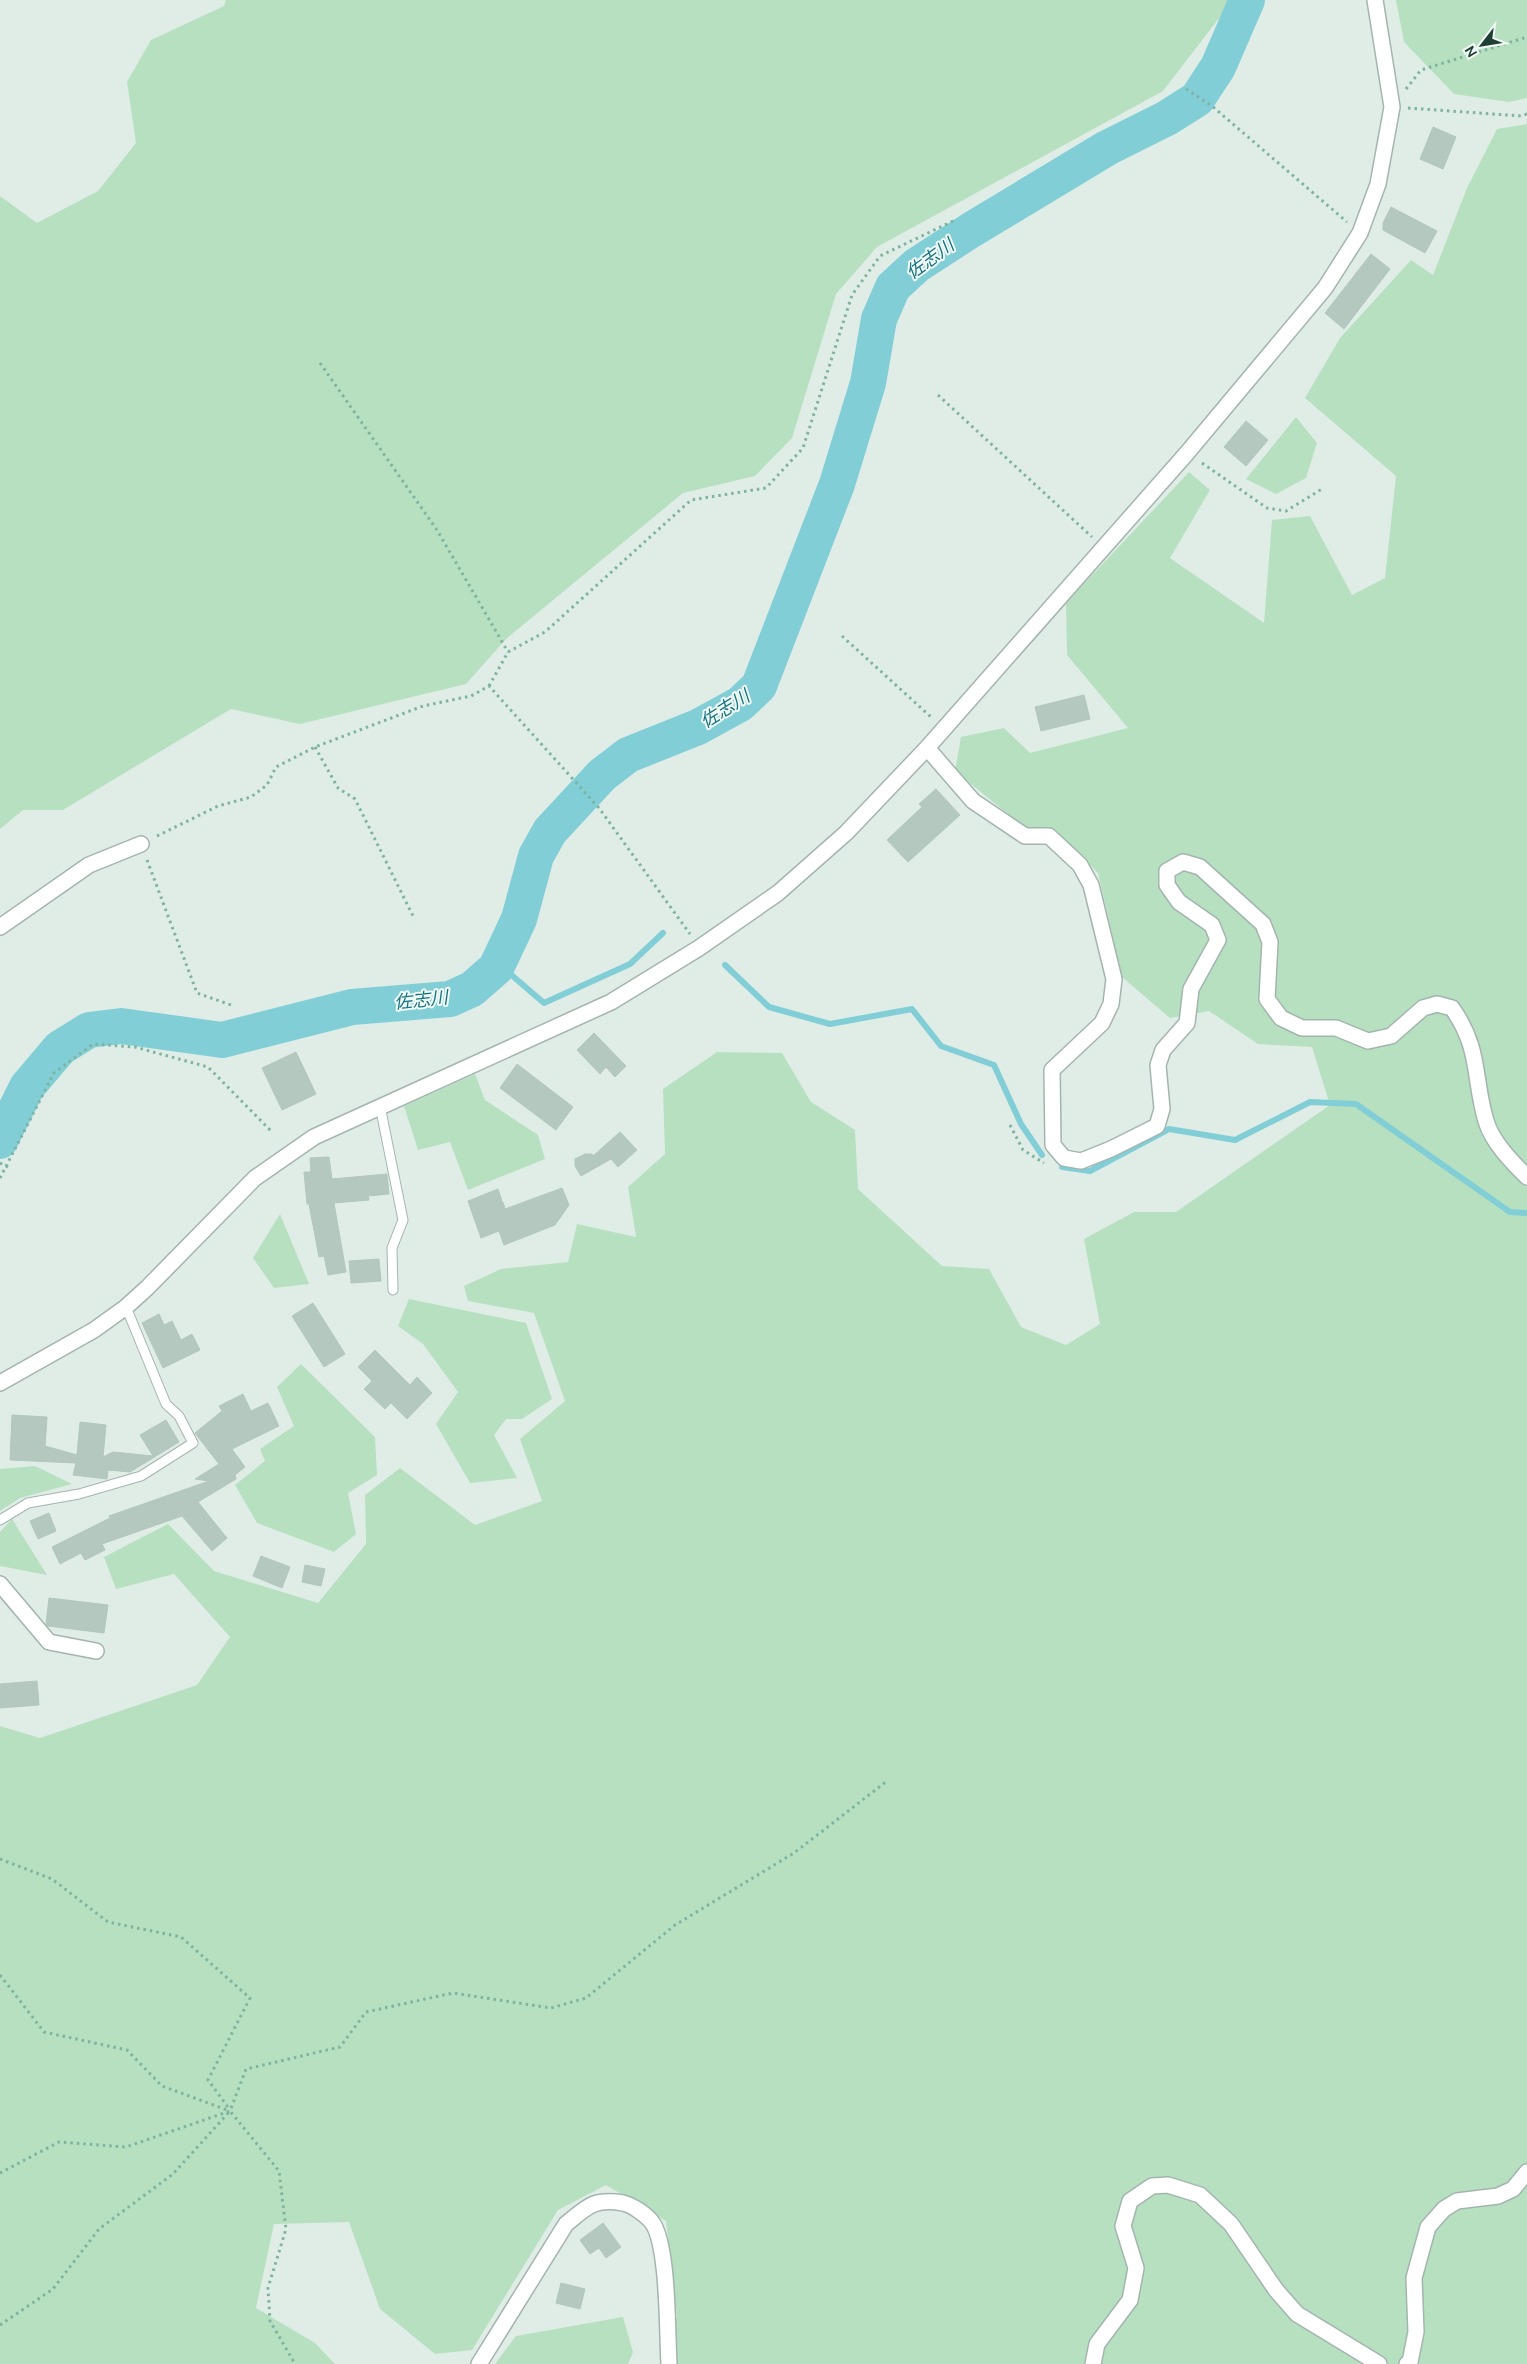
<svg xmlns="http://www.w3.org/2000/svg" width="1527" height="2364" font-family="Ubuntu,'Noto Sans JP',sans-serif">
	<rect width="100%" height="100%" fill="#e0ede7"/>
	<g fill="#b7e0c0">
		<path d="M226,0H1233L1163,91L877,247L836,294L792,438L755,476L683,493L506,639L466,684L300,724L231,709L63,810H23L0,829V196L37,223L98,191L136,143L127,82L151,40L224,6Z"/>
		<path d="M1396,0H1527V98L1509,102L1454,94L1404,42Z"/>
		<path d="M1527,124V2364H661L677,2316L666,2221L606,2185L558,2210L472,2350L435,2354L380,2309L349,2222L274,2224L256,2308L315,2343L335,2364H0V1726L40,1738L197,1685L230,1637L174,1574L116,1589L104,1557L168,1524L214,1571L318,1603L366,1544L365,1495L400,1468L475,1525L542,1501L520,1439L565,1401L534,1313L468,1301L464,1286L501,1269L568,1262L577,1224L636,1237L628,1187L665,1154L663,1089L717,1052L782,1053L811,1102L855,1130L858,1189L942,1266L989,1269L1021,1327L1066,1345L1100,1324L1084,1239L1134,1212H1176L1330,1105L1312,1047L1258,1044L1209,1011L1170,1018L1122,977L1098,873L1053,828H1025L955,771L961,737L1004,728L1030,753L1128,728L1067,655L1066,603L1189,472L1210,490L1170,558L1264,623L1272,520L1310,516L1352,595L1385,578L1396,476L1305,398L1340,338L1411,260L1433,275L1467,188L1497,129Z"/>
		<path d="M1296,417L1317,443L1306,478L1276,494L1246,479Z"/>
		<path d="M475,1074L485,1100L538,1135L545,1159L468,1190L450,1142L418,1150L404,1106Z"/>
		<path d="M280,1214L309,1284L274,1288L253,1258Z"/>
		<path d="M409,1299L526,1323L552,1399L522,1419H506L494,1435L517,1478L470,1483L436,1424L458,1392L423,1344L398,1326Z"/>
		<path d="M301,1364L375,1437L377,1475L348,1493L356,1534L334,1552L257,1523L235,1485L265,1461L260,1449L294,1426L277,1387Z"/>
		<path d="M35,1466L72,1484L20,1498L0,1511V1469Z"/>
		<path d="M12,1519L47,1575L0,1566V1532Z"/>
		<path d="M623,2317L633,2352L628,2364H495L516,2336Z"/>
	</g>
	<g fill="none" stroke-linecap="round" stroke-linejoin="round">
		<g stroke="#82ced7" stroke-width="6">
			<path d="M725,965L769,1007L830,1024L912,1009L941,1046L994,1065L1021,1124L1042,1155"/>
			<path d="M496,968L508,972L544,1003L630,964L663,933"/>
			<path d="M1062,1167L1090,1171L1169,1129L1235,1140L1310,1102L1356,1104L1510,1212L1527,1213"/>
		</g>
		<path stroke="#82ced7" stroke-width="36" d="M0,1141L27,1087L60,1048L89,1030L121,1026L222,1040L352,1007L450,999L472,989L496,968L519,919L536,856L550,831L602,775L628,755L698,727L740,704L759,686L837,484L868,383L879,319L893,287L917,265L971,230L1107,148L1167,118L1197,99L1218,67L1247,0"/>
	</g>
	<g fill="#b5c8bf" stroke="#b2c7bd">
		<path d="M1433,127L1456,137L1443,169L1420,159Z"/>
		<path d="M1391,207L1437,231L1425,253L1383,230V223Z"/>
		<path d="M1371,254L1390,269L1344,329L1325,313Z"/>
		<path d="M1246,421L1268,440L1246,466L1224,447Z"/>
		<path d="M1084,695L1090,719L1041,731L1035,707Z"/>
		<path d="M936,789L960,815L908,862L887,840L922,807L919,804Z"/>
		<path d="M594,1033L626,1066L615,1077L606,1067L600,1074L577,1050Z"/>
		<path d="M296,1052L316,1094L282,1110L262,1068Z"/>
		<path d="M517,1064L573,1107L556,1130L500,1088Z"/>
		<path d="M620,1132L637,1150L618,1167L611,1159L581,1176L575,1166V1159L585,1154H592L593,1156Z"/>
		<path d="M329,1157L332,1179L387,1174L389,1194L368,1196L369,1200L334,1203L346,1272L328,1275L324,1256L319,1257L309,1204H307L304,1172H311L310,1158Z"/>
		<path d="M562,1188L569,1205L555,1225L504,1245L499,1231L481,1238L468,1201L498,1189L502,1201L500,1203L503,1202L505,1209Z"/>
		<path d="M379,1259L381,1281L351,1283L349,1261Z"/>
		<path d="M313,1303L345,1354L324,1367L292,1316Z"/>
		<path d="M159,1314L164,1325L172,1321L181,1340L192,1334L200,1350L163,1368L142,1323Z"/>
		<path d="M375,1350L410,1385L417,1377L432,1393L407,1419L391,1403L385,1409L364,1389L372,1381L358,1367Z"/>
		<path d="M243,1394L251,1411L268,1403L279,1426L232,1449L245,1467L235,1475L236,1479L198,1502L227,1538L212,1551L182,1516L102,1544L105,1550L85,1560L81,1553L60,1564L52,1547L110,1518L109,1516L209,1481L195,1479L219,1464L195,1433L222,1411L219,1406Z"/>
		<path d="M12,1415L47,1417L45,1446L77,1455L80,1422L106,1425L103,1457L113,1452L153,1456L140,1435L166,1420L179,1442L130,1472L108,1470L107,1479L73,1475L76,1463L10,1460Z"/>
		<path d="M49,1513L56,1531L38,1539L30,1521Z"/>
		<path d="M261,1556L290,1567L282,1588L253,1576Z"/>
		<path d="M305,1565L325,1569L321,1586L302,1582Z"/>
		<path d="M49,1598L108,1605L104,1633L48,1626L46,1624Z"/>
		<path d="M37,1681L39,1705L0,1708V1684Z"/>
		<path d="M603,2223L621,2247L606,2258L599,2248L590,2254L580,2240Z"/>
		<path d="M561,2283L585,2289L580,2309L556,2303Z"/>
	</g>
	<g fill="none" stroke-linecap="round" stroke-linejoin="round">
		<defs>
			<g id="service">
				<path d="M380,1106L403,1220L392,1248L393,1290"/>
				<path d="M0,1520L28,1503L79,1494L141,1476L193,1443L179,1416L166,1404L126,1307"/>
			</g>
			<g id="minor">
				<path d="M927,748L973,801L1025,836H1049L1080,865L1091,885L1114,979L1111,1004L1102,1023L1052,1070L1053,1145L1064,1158L1081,1161L1111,1149L1157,1126L1162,1109L1158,1065L1163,1050L1187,1023L1191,989L1218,940L1212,925L1179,902L1167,885V871L1183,862L1200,867L1263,924L1270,942L1267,999L1281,1018L1302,1028H1336L1368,1041L1391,1036L1423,1008L1437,1004L1452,1008C1481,1049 1473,1077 1486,1121C1492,1142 1512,1162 1527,1177"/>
				<path d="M0,927L89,865L141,844"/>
				<path d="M0,1584L49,1642L96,1651"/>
				<path d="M479,2364L566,2224C588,2206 594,2198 623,2203C632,2205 645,2214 651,2221C669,2242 667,2334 669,2364"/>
				<path d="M1093,2364L1097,2344L1130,2300L1136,2268L1123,2226L1130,2201L1152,2186L1168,2185L1200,2195L1231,2224L1276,2290L1297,2314L1379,2364"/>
				<path d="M1407,2364L1410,2362L1416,2332L1414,2278L1428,2227L1444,2209L1457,2201L1498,2196L1513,2189L1527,2172"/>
			</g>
			<path id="tertiary" d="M0,1383L94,1330L126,1307L147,1288L255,1178L314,1137L611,1002L699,948L778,893L846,833L927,748L1187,453L1325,288L1360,233L1378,184L1392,107L1375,0"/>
		</defs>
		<use href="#service" stroke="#a2b5ae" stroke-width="11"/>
		<use href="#minor" stroke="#a2b5ae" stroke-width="18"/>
		<use href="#tertiary" stroke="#a2b5ae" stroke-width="18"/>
		<g stroke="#7db3a0" stroke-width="3" stroke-dasharray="2.5 4" stroke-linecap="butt">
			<path d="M1186,89L1212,106L1347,222"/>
			<path d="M1406,89L1421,70L1527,37"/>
			<path d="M1408,108L1521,116L1527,114"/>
			<path d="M320,363L437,530L508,652"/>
			<path d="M938,395L1092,537"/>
			<path d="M1202,463L1267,508L1286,511L1322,489"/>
			<path d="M842,636L931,717"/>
			<path d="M489,686L508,652L545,632L691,500L766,488L803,448L852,295L880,256L955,220"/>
			<path d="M315,747L338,788L355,799L413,916"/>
			<path d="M157,836L218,806L251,797L267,785L276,767L315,747L423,706L471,696L489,686L599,808L690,934"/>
			<path d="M147,860L197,993L231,1005"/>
			<path d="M1010,1125L1023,1150L1044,1163"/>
			<path d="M0,1163L8,1167"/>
			<path d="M0,1178L54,1073L93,1044L135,1047L208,1067L271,1131"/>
			<path d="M0,1859L52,1879L108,1922L181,1937L250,1998L208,2080L230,2110"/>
			<path d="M0,1975L44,2032L127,2050L162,2086L230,2111"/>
			<path d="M0,2173L59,2142L126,2147L230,2111L246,2069L340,2047L366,2012L453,1993L551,2008L586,1998L675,1925L794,1853L887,1781"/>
			<path d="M0,2325L53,2289L99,2229L173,2174L230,2111L279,2171L286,2229L268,2288L270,2321L295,2364"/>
		</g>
		<use href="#service" stroke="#fff" stroke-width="9"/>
		<use href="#minor" stroke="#fff" stroke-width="15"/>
		<use href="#tertiary" stroke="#fff" stroke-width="15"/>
	</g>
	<g text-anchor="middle" stroke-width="4" stroke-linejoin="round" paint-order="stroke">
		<g font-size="18" font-style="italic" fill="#137381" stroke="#f1f9f5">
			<text transform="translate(930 259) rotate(-36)" y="6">佐志川</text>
			<text transform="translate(725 709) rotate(-32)" y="6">佐志川</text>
			<text transform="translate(421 1000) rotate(-6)" y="6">佐志川</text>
		</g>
	</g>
	<g transform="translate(1482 45) rotate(239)" stroke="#f1f9f5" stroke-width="4" paint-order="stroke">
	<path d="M0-4L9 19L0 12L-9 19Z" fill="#1f3f35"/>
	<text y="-8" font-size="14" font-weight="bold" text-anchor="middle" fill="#1f3f35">N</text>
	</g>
</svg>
